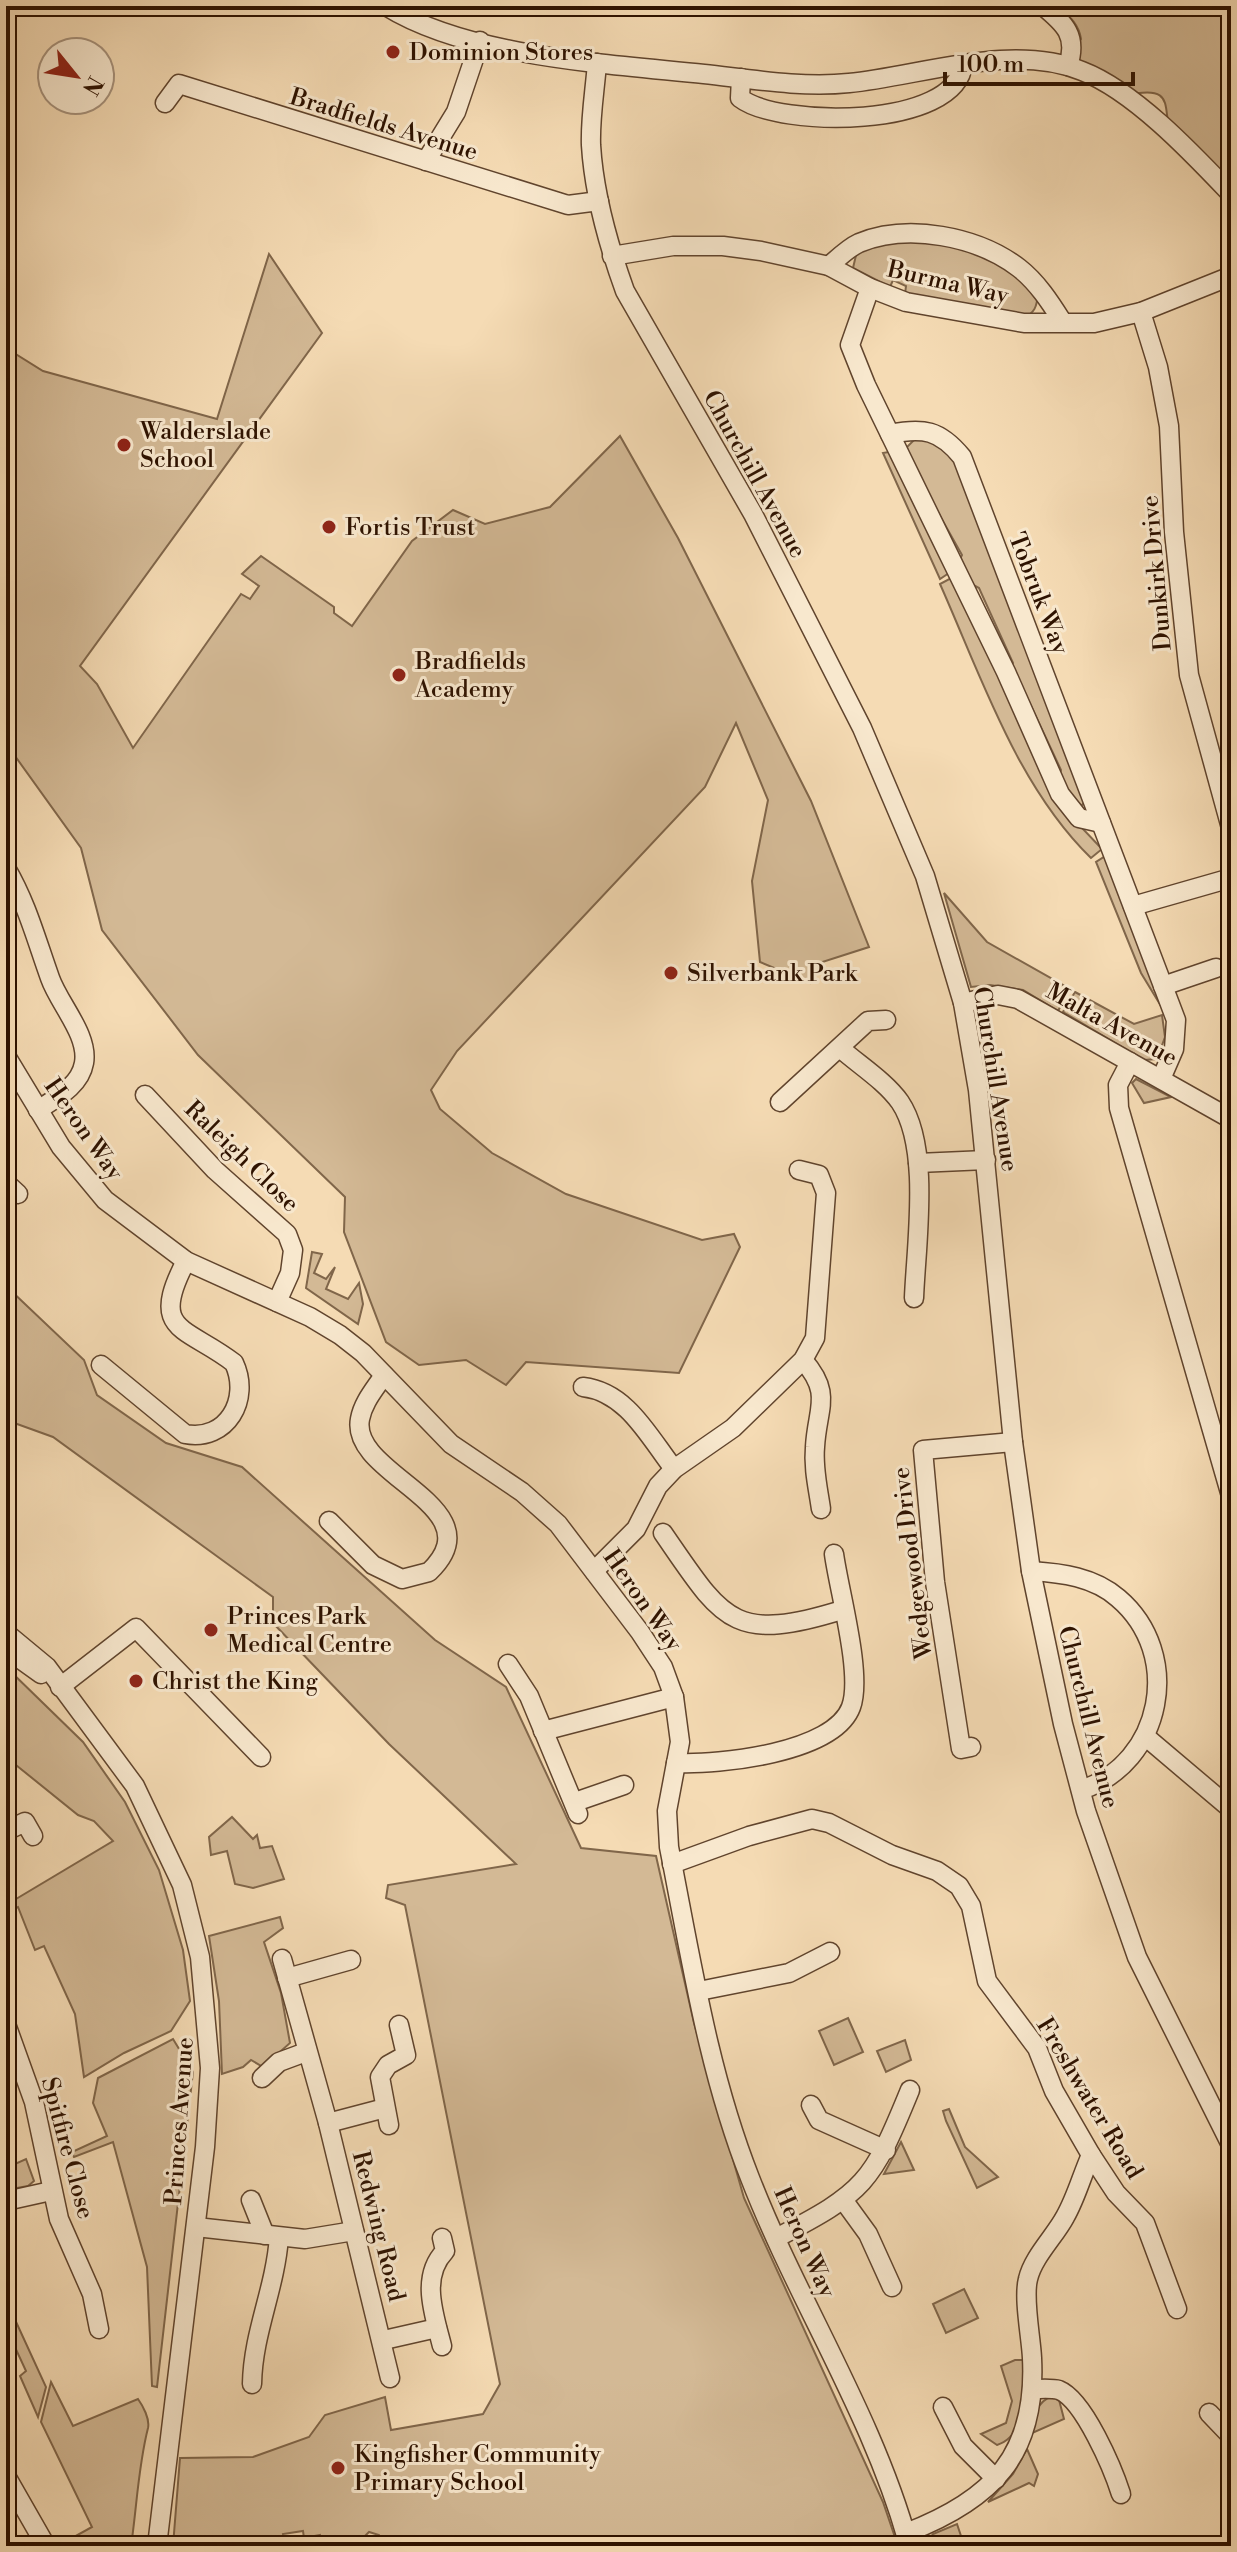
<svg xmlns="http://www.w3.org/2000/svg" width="1237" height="2552" font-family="'Libre Bodoni',serif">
	<rect width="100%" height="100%" fill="#f5dbb4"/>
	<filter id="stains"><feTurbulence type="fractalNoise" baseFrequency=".0025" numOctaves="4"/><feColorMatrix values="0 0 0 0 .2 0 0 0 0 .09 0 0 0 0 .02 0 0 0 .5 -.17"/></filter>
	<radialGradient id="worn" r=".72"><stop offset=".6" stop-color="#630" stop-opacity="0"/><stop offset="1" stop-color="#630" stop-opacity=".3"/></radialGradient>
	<g fill="#d3b995" stroke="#80664a" stroke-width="2">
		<path d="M1058,6H1231V196C1218,183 1180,152 1173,138C1159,112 1181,82 1124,96L1084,71L1073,51L1081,39C1079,24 1069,16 1058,6Z"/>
		<path d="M875,242H935L988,255L1038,293C1037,306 1035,314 1022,318L905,294L906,286L893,280L890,287L853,268L857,251Z"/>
		<path d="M269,254L322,333L80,666L97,684L133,748L241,594L250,599L259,586L242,574L261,556L334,607V613L352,626L412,541L453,510L485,524L550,507L620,436L678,538L811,801L869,947L816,964L810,983L760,962L752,881L768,800L736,723L705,787L457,1051L431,1090L440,1109L492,1153L566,1194L702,1240L734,1234L740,1247L679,1373L526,1362L506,1385L466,1360L419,1365L386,1342L344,1232L345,1197L198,1055L102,930L81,848L10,749L6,723V348L43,371L217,419Z"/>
		<path d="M930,435L955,455L1086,801L1081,806L1058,780L1061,770L1024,691L1016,688L1009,670L1013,663L979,588L966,581L958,563L962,555L909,461L907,447L918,436Z"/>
		<path d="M894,451L952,571L940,579L883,453Z"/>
		<path d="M953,577L1081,827L1102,849L1091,858C1017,786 981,676 940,584Z"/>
		<path d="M1107,855L1161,1006L1141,973L1096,862Z"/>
		<path d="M944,893L987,942L1070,989L1058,1011L1023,990L990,985L971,987Z"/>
		<path d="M1075,992L1134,1024L1162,1015L1165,1037L1157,1059L1144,1060L1063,1012Z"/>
		<path d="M1136,1079L1171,1097L1144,1103L1132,1083Z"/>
		<path d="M312,1252L322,1254L314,1273L326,1279L335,1267L326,1289L348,1299L359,1283L363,1304L358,1324L306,1288Z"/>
		<path d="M6,1286L84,1360L97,1395L166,1443L242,1467L435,1640L506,1687L581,1848L656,1856L694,2023L744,2198L883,2502L898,2546H384L379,2535L369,2532L358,2543L322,2546L320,2535L304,2538L303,2531L283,2534L285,2546H173L180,2458L253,2457L309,2437L325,2415L385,2397L391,2430L483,2414L500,2384L405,1905L386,1898L388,1885L516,1864L389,1744L273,1623V1597L53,1437L6,1420Z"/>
		<path d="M6,1667L83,1742L125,1802L159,1870L183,1950L190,2001L171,2031L124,2053L84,2077L75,2014L44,1946L35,1950L18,1907L6,1912V1905L113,1841L94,1821L78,1815L6,1757Z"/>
		<path d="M232,1817L253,1839L257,1835L260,1848L272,1846L284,1879L253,1888L235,1884L227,1851L211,1855L209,1837Z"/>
		<path d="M280,1917L283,1928L264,1942L281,1993L290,2043L263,2067L251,2060L243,2067L222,2074L219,2001L209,1936Z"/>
		<path d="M848,2018L863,2052L834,2065L819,2031Z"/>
		<path d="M173,2039L193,2072L157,2387L152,2386L147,2267L113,2142L74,2157L72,2152L107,2136L93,2103L98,2078Z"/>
		<path d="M905,2040L911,2060L886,2072L877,2051Z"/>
		<path d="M949,2109L965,2147L998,2177L977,2188L946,2121L943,2111Z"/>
		<path d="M901,2142L914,2170L884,2174Z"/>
		<path d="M26,2159L34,2181L28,2186L6,2190V2168Z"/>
		<path d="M964,2289L978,2318L946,2333L933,2304Z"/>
		<path d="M6,2300L46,2387L38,2417L20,2376L26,2371L7,2330L12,2327L6,2313Z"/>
		<path d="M1015,2360H1029C1029,2385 1026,2437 997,2445L981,2434L1006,2423L1012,2401L1001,2366Z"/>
		<path d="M51,2382L73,2426L138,2399C143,2406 150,2419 148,2428C138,2467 137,2506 131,2546H65L63,2543L92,2527L41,2422Z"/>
		<path d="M1058,2396L1064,2419L1030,2434C1035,2416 1036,2397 1058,2396Z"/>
		<path d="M1027,2449L1038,2474L1034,2486L1029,2483L988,2502L1013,2474Z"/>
		<path d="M957,2524L962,2539L947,2546H924L933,2534Z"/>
	</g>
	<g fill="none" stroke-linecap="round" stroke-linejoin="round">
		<defs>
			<g id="minor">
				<path d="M386,6C468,57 608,64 704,74C750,79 802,88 849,83C921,76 1011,42 1082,71C1134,91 1193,154 1231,194"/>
				<path d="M1043,6C1065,24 1078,36 1068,66"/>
				<path d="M597,63C595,90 590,118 591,145C594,195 608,244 625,291L753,514L862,728L925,876L963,1003L978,1090L1013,1442L1031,1571L1063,1724L1086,1811L1137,1957L1231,2145"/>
				<path d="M741,78L740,98C779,128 957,129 963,64"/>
				<path d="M165,103L179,84L568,205L599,201"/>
				<path d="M426,161L456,112L480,41"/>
				<path d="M612,256L673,246H723L761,251L829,266L870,288L906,302L1024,323H1094L1141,312L1231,276"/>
				<path d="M829,266C838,258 848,248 859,243C908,223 977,236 1019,268C1037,282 1050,302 1062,321"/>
				<path d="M870,288L850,345L866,385L1006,672L1060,794L1079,818L1101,823"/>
				<path d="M1141,312L1158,367L1169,426L1174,532L1189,675L1231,828"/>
				<path d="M890,434C923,427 940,430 962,457L1176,1020L1174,1049L1161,1079"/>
				<path d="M6,868C27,904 36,939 50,978C59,1004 89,1035 84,1063C80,1086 56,1098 38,1110"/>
				<path d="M1133,906L1231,878"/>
				<path d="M1163,986L1216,968"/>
				<path d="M963,1003L998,995L1018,999L1231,1119"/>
				<path d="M840,1048C859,1065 885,1081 900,1102C931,1148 916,1244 914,1298"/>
				<path d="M6,1056L61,1147L105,1200L186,1261L310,1317L340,1335L363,1353L451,1444L522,1492L558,1524L640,1632L663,1667L674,1697L680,1742L667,1811L669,1847C691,1958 708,2072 750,2178C798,2302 874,2417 909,2546"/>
				<path d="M1130,1062L1118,1085L1119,1108L1231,1496"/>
				<path d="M145,1095L215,1170L287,1234L293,1250L290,1273L277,1302"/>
				<path d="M780,1102L868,1021L886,1020"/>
				<path d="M918,1163L986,1160"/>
				<path d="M6,1183L18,1194"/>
				<path d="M803,1360C833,1394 817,1408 815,1447C813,1468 818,1488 821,1509"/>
				<path d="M101,1365L185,1434C227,1442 251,1399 234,1363C186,1326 148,1333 186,1261"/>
				<path d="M583,1387C627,1392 649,1437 674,1469"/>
				<path d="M329,1521L373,1565L402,1579L429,1572C498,1506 349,1476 360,1419C363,1402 375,1389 384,1375"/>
				<path d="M663,1533C723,1620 732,1644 842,1610"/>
				<path d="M594,1571L636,1529L658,1486L674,1469L733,1428L803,1360L815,1338L826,1193L819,1175L799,1170"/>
				<path d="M1031,1571C1062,1573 1094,1577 1118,1598C1184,1654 1163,1763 1081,1790"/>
				<path d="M6,1633L47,1667L135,1786L182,1885L200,1957L210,2068L205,2147L157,2546"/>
				<path d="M6,1649L41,1674"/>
				<path d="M508,1664L529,1696L578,1814"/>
				<path d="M60,1687L136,1628L261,1757"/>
				<path d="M543,1731L674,1697"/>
				<path d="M1146,1737L1231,1809"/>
				<path d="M971,1747L961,1749L935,1582L923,1450L1013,1442"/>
				<path d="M676,1763C719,1765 834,1753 851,1707C863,1675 839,1591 834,1554"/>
				<path d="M575,1802L624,1785"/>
				<path d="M6,1831L25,1822L33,1836"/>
				<path d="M672,1864L749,1836L812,1819L829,1823L892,1855L937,1871L959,1886L971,1906L987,1981L1037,2048L1054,2091L1091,2155L1116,2193L1145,2223L1177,2309"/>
				<path d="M282,1959L328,2123L390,2378"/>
				<path d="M287,1978L351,1960"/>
				<path d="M699,1991L789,1973L830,1952"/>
				<path d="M6,2024L34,2102L59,2219L92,2294L99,2329"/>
				<path d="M262,2078L279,2062L306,2052"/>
				<path d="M811,2105L819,2120L886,2150"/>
				<path d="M328,2123L385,2108"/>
				<path d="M389,2125L380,2077L388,2065L406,2055L399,2025"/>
				<path d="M251,2200L265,2235"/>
				<path d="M6,2201L51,2191"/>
				<path d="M844,2201L868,2234L892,2287"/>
				<path d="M196,2227L305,2239L354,2231"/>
				<path d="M776,2238C865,2192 872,2183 910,2090"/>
				<path d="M384,2340L437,2328"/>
				<path d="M442,2346C434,2314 420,2277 445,2251L442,2238"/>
				<path d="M252,2384C253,2332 275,2290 279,2237"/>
				<path d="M1034,2389C1041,2389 1052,2388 1059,2390C1084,2400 1113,2469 1121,2494"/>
				<path d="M943,2407L963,2446L996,2479"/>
				<path d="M1209,2413L1231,2436"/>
				<path d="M6,2476L46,2546"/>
				<path d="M906,2533C992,2500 1037,2455 1032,2358C1031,2337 1023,2298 1028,2279C1033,2257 1055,2236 1065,2217C1076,2198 1082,2175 1091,2155"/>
			</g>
		</defs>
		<use href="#minor" stroke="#60442d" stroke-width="21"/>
		<use href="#minor" stroke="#f8e8ce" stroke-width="18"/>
	</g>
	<g fill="#8f2418" stroke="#f8e8ce" stroke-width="3">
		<circle cx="393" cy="52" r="8"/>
		<circle cx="124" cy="445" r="8"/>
		<circle cx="329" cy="527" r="8"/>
		<circle cx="399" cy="675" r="8"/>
		<circle cx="671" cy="973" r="8"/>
		<circle cx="211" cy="1630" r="8"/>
		<circle cx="136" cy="1681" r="8"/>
		<circle cx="338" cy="2468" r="8"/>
	</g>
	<g text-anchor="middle" stroke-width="6" stroke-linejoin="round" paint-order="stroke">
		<g font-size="24" fill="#2e1200" stroke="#f8e8ce" text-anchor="start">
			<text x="409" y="60">Dominion Stores</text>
			<text x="140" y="439">Walderslade<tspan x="140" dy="28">School</tspan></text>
			<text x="345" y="535">Fortis Trust</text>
			<text x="415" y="669">Bradfields<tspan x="415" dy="28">Academy</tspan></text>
			<text x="687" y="981">Silverbank Park</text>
			<text x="227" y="1624">Princes Park<tspan x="227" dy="28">Medical Centre</tspan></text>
			<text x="152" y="1689">Christ the King</text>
			<text x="354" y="2462">Kingfisher Community<tspan x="354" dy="28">Primary School</tspan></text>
		</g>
		<g font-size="24" fill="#2e1200" stroke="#f8e8ce">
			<text transform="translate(384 124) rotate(17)" y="8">Bradfields Avenue</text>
			<text transform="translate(948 282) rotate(13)" y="8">Burma Way</text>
			<text transform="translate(755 474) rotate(61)" y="8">Churchill Avenue</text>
			<text transform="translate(1156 573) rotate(-95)" y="8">Dunkirk Drive</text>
			<text transform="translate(1039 593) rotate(69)" y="8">Tobruk Way</text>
			<text transform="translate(1112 1024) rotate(29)" y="8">Malta Avenue</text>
			<text transform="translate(996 1079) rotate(81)" y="8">Churchill Avenue</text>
			<text transform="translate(84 1129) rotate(55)" y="8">Heron Way</text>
			<text transform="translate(242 1156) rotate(44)" y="8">Raleigh Close</text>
			<text transform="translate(912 1563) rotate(-97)" y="8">Wedgewood Drive</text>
			<text transform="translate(643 1600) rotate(55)" y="8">Heron Way</text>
			<text transform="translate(1089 1717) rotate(76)" y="8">Churchill Avenue</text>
			<text transform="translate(1090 2098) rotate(59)" y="8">Freshwater Road</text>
			<text transform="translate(179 2121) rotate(-86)" y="8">Princes Avenue</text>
			<text transform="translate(68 2148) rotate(75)" y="8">Spitfire Close</text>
			<text transform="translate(379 2226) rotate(76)" y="8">Redwing Road</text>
			<text transform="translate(805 2242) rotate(66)" y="8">Heron Way</text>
		</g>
	</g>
	<rect width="1237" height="2552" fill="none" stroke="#f5dbb4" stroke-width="32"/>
	<rect x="8" y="8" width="1221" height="2536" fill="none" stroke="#2e1200" stroke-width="4"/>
	<rect x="16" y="16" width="1205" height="2520" fill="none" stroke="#2e1200" stroke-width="2"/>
	<g transform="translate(76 76) rotate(120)"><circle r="38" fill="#f8e8ce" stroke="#a7927c" stroke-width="2"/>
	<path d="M0-6L14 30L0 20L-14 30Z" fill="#8f2418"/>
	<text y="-12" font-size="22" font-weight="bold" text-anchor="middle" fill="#2e1200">N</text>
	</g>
	<path d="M945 72v12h188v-12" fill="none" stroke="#2e1200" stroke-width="4"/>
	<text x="957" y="72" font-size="24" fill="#2e1200" stroke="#f8e8ce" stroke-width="6" paint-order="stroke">100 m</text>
	<rect width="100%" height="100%" filter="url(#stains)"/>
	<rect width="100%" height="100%" fill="url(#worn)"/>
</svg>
